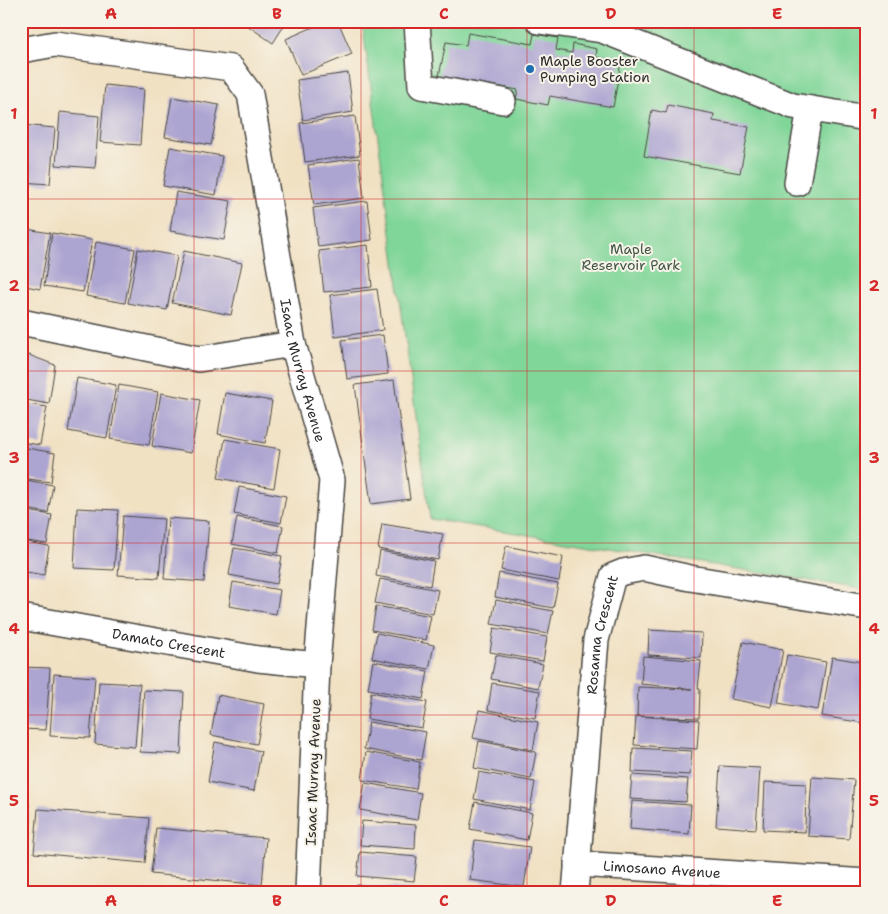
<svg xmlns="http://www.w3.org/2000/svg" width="888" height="914" font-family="'Shantell Sans',sans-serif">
	<rect width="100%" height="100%" fill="#f7f3e8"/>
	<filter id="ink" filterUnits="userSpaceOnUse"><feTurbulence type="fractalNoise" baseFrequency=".02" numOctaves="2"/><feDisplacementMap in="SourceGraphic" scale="10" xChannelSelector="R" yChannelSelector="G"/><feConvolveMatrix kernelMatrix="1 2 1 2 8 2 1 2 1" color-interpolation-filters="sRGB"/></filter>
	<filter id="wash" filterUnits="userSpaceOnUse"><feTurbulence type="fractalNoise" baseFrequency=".0096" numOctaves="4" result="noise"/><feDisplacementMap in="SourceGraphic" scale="20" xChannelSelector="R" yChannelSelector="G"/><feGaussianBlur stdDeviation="1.12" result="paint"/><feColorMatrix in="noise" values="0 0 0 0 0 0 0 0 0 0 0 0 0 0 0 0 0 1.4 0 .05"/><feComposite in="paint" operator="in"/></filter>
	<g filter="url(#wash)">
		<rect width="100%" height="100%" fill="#f1e1c3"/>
		<path fill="#80d699" stroke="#568062" d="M362,21H867V590L430,519Z"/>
		<g id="blocks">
			<g fill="#ada5d1">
				<path d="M241,21H287L273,43Z"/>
				<path d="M327,21H338L352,54L301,75L286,39Z"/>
				<path d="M468,33L532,44L534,34L558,38L556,50L572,53L573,44L597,49L596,57L621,62L613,107L550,96L548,105L516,99L518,90L439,76L446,42L466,45Z"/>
				<path d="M348,73L353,112L303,120L297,80Z"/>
				<path d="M105,85L144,89L140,145L100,142Z"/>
				<path d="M172,97L219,105L211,145L165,137Z"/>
				<path d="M668,105L714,114L713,121L749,127L740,173L644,156L652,110L666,113Z"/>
				<path d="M60,112L99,116L95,168L56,165Z"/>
				<path d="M355,116L360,155L305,162L300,123Z"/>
				<path d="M21,125L55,128L50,184L21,182Z"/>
				<path d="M170,147L222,156L216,195L163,186Z"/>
				<path d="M359,158L364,198L314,205L308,165Z"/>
				<path d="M176,192L231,201L224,240L170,231Z"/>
				<path d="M367,201L372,240L318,247L313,208Z"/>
				<path d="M21,228L50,233L40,289L21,285Z"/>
				<path d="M52,233L92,240L83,292L44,286Z"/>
				<path d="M96,242L135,249L125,303L86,296Z"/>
				<path d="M368,245L372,287L324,292L319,251Z"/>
				<path d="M138,249L177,256L167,310L128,303Z"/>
				<path d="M184,251L242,263L231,315L172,303Z"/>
				<path d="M377,289L383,330L335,337L330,295Z"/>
				<path d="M383,335L388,374L347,379L342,340Z"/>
				<path d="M21,352L55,365L49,404L21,399Z"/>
				<path d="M77,378L116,385L107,438L68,431Z"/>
				<path d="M394,380L410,499L371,504L355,385Z"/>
				<path d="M119,385L158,392L149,445L110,439Z"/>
				<path d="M161,393L200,400L191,453L152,446Z"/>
				<path d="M225,393L272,401L265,443L218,434Z"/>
				<path d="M21,403L47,407L40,445L21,442Z"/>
				<path d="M225,439L280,449L274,488L218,478Z"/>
				<path d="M21,447L55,453L51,482L21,478Z"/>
				<path d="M21,479L53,485L48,513L21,508Z"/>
				<path d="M239,487L286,496L281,523L234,514Z"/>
				<path d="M77,508L118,510L114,570L74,568Z"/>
				<path d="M21,510L52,515L47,544L21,540Z"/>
				<path d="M123,516L164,519L159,578L118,575Z"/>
				<path d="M237,517L283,526L278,553L232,544Z"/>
				<path d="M168,518L209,521L204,582L164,579Z"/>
				<path d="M382,524L443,534L438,560L378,549Z"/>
				<path d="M21,541L49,546L44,575L21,571Z"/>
				<path d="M506,546L563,557L559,581L501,570Z"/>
				<path d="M234,548L282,556L277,584L229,575Z"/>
				<path d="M380,551L434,561L430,586L376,576Z"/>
				<path d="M499,573L558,584L553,608L495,597Z"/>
				<path d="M380,579L438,590L433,614L375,603Z"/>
				<path d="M233,582L280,590L276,614L229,606Z"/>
				<path d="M496,600L553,611L548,634L491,624Z"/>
				<path d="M376,606L431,616L426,640L372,630Z"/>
				<path d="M494,628L547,637L543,661L490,652Z"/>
				<path d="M649,630L702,633L701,658L648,655Z"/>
				<path d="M377,633L434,645L429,669L372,658Z"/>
				<path d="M743,642L783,650L772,707L731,699Z"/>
				<path d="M496,655L543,664L538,688L491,679Z"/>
				<path d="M787,655L826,662L818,710L778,703Z"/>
				<path d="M643,656L701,661L698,689H700L699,718L637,716L638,687L692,689L641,684Z"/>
				<path d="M832,657L867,663V699L863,723L822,716Z"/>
				<path d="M373,661L428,671L423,699L368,689Z"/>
				<path d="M21,667L50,668L46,730L21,729Z"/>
				<path d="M54,674L95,677L90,738L50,736Z"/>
				<path d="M99,682L140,684L135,747L95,744Z"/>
				<path d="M492,683L540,691L535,718L488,710Z"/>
				<path d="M144,690L184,692L181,754L140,752Z"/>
				<path d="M371,692L427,702L422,728L367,719Z"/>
				<path d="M218,695L264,704L257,744L211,735Z"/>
				<path d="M479,710L538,722L533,750L473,738Z"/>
				<path d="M636,716L699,720L697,749L634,745Z"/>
				<path d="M369,722L426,732L421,760L364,749Z"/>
				<path d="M479,741L536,752L531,779L474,768Z"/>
				<path d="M215,742L261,751L254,791L208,782Z"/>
				<path d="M633,748L692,751L690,775L632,772Z"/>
				<path d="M366,752L420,762L416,789L362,780Z"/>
				<path d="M720,766L760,768L756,829L716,826Z"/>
				<path d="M479,772L535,782L530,810L474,799Z"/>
				<path d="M632,775L688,779L686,802L630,799Z"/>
				<path d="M812,777L854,780L849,839L808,836Z"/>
				<path d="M765,782L806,784L805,832L763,830Z"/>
				<path d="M365,783L421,793L417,820L360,810Z"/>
				<path d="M632,801L691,805L689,834L630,829Z"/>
				<path d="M21,802L29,803L27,849H21Z"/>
				<path d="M475,802L532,813L527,840L470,829Z"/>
				<path d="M38,809L149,818L145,863L34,853Z"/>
				<path d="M362,821L416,825L415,849L360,845Z"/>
				<path d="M156,828L266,838L262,885L151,874Z"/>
				<path d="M475,840L530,847L524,887L470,880Z"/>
				<path d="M360,852L417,857L414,881L357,876Z"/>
				<path d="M357,885L414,889L413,893H356Z"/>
			</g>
		</g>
	</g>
	<g filter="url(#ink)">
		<use href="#blocks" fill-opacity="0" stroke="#494642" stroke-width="1"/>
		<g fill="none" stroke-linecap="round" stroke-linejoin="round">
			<defs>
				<g id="minor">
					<path d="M417,21L421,86L503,101"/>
					<path d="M539,21L602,30L793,106L867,118"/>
					<path id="s1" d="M21,50L55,44L231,68L250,94L293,344L332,480L317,665L308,893"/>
					<path d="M797,183L810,109"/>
					<path d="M21,322L199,359L293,344"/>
					<path id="s2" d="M21,617L258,659L317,665"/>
					<path id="s3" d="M577,864L867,882"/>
					<path id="s4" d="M575,893L596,640L613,576L623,572L644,568L690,578L867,607"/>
				</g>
			</defs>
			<use href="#minor" stroke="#494642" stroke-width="28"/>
			<use href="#minor" stroke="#fff" stroke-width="25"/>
		</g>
	</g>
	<path fill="none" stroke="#d62828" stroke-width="1" stroke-opacity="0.55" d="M194,21V893M361,21V893M527,21V893M694,21V893M21,199H867M21,371H867M21,543H867M21,715H867"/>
	<circle fill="#1f6fb2" stroke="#f7f3e8" stroke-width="2" cx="530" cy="69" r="5"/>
	<g text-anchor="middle" stroke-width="4" stroke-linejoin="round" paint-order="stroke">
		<g font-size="14" fill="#2b2b2b" stroke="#f7f3e8" text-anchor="start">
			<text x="540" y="66">Maple Booster<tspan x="540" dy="16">Pumping Station</tspan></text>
		</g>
		<g font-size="14" fill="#405646" stroke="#f7f3e8">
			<text x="631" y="254">Maple<tspan x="631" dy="16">Reservoir Park</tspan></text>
		</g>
		<g font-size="14" fill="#2b2b2b" stroke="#f7f3e8">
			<text dy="5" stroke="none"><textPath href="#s1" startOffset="526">Isaac Murray Avenue</textPath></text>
			<text dy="5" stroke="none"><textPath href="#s4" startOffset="260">Rosanna Crescent</textPath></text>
			<text dy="5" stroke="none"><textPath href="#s2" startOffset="150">Damato Crescent</textPath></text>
			<text transform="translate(313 772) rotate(-88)" y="5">Isaac Murray Avenue</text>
			<text dy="5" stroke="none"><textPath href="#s3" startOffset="85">Limosano Avenue</textPath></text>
		</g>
	</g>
	<rect width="888" height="914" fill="none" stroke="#f7f3e8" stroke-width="55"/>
	<rect x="28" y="28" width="832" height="858" fill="none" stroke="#d62828" stroke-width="2"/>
	<g font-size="16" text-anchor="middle" font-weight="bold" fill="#d62828">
		<text x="111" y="19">A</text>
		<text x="277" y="19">B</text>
		<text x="444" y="19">C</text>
		<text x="611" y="19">D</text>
		<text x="777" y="19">E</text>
		<text x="14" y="119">1</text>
		<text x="874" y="119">1</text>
		<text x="14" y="291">2</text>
		<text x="874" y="291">2</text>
		<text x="14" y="463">3</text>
		<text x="874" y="463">3</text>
		<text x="14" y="634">4</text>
		<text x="874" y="634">4</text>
		<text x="14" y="806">5</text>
		<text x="874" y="806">5</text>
		<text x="111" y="906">A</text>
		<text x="277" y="906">B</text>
		<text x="444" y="906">C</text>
		<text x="611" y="906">D</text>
		<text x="777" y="906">E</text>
	</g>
</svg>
